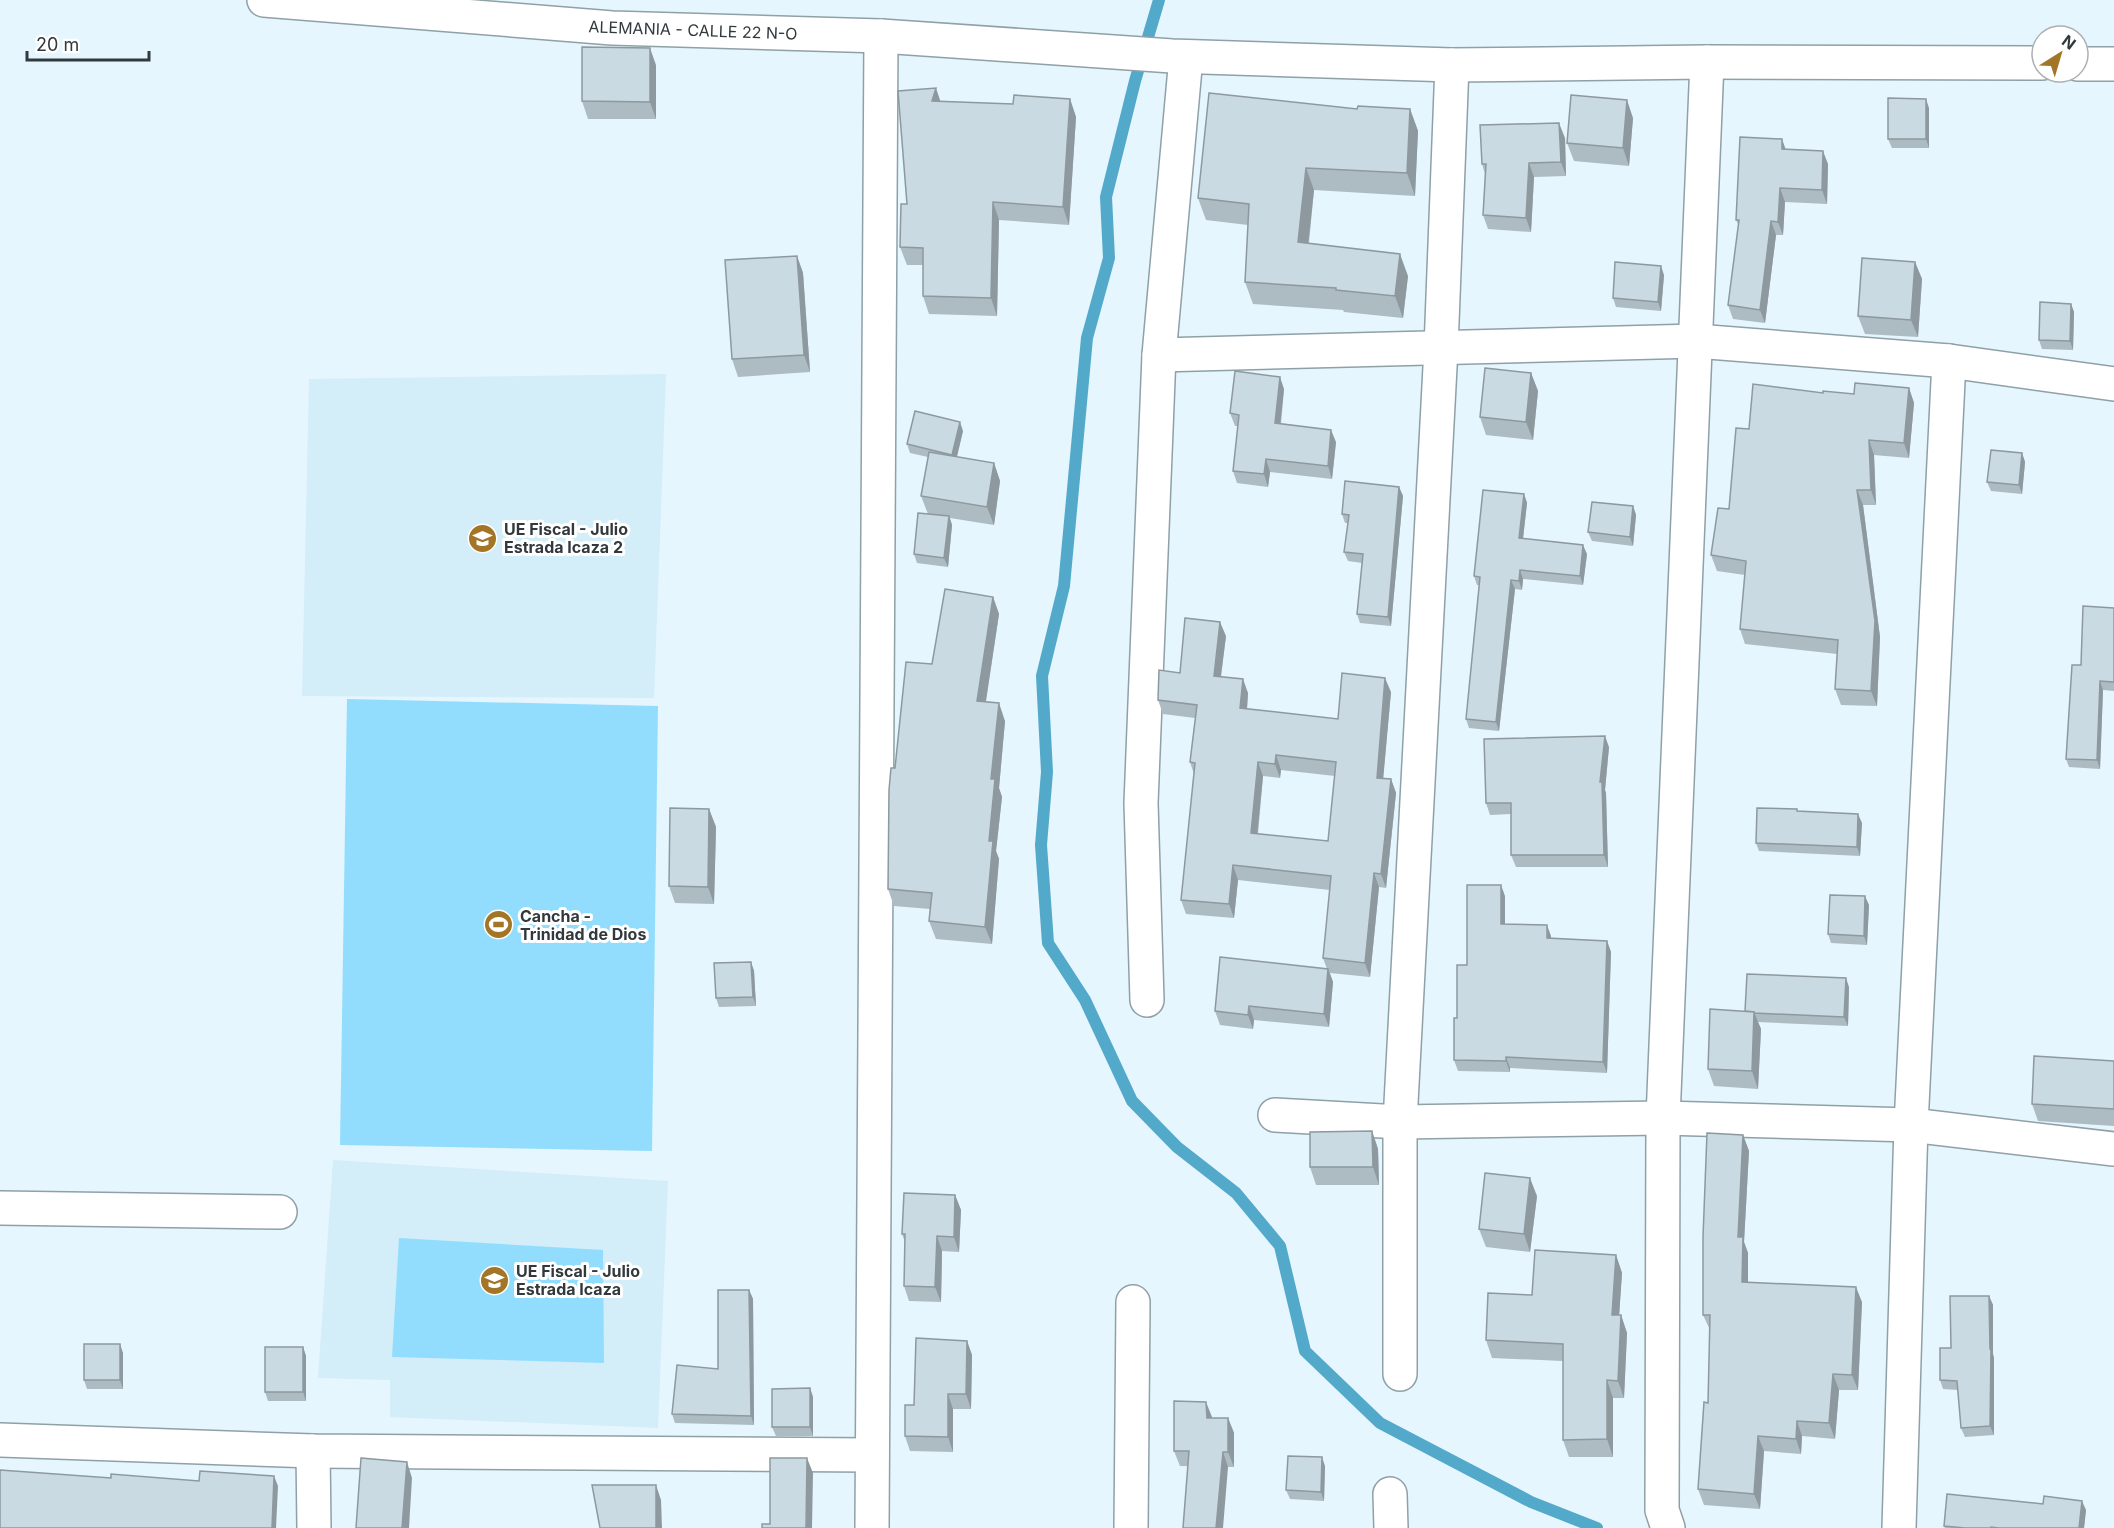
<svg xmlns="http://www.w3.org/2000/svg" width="2114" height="1528" font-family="Inter,sans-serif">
	<rect width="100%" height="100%" fill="#e5f6fe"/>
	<g fill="#d3edf9">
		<path d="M666,374L654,698L302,696L309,379Z"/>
		<path d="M333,1160L668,1181L658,1428L390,1417V1380L318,1378Z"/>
	</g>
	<g fill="#92ddfd">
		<path d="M347,699L658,706L652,1151L340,1145Z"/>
		<path d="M399,1238L603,1250L604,1363L392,1357Z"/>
	</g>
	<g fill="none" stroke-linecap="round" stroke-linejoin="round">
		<path stroke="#53a9ca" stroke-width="12" d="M1159,0L1135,81L1106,197L1109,258L1087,338L1064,586L1042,676L1047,772L1041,845L1048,943L1085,1000L1132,1101L1177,1147L1236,1193L1280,1246L1305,1351L1380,1423L1531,1502L1597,1528"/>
		<defs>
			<g id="minor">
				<path d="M264,0L612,28L881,36L1172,56L1452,65L1707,62L2042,63"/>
				<path d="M2078,64H2114"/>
				<path d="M1159,355L1696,341L1949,361L2114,384"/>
				<path d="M1147,1000L1141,803L1159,355L1186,57"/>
				<path d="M1275,1115L1400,1122L1663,1118L1911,1125L2114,1149"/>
				<path d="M0,1208L280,1212"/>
				<path d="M1400,1374V1122L1441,348L1452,65"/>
				<path d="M0,1440L313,1451L872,1455"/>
				<path d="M313,1451L314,1528"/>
				<path d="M1390,1494L1391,1528"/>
				<path d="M872,1528L881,36"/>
				<path d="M1131,1528L1133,1302"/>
				<path d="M1668,1528L1662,1510L1663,1118L1707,62"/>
				<path d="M1899,1528L1911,1125L1949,361"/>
			</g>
		</defs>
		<use href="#minor" stroke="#8fa0a7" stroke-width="36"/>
		<use href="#minor" stroke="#fff" stroke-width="33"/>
	</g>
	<g fill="#adbbc2" fill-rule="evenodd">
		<path d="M656,65V119H588L582,101Z"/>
		<path d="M1070,99L1076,117L1069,225L999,220L997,316L929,314L923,296V265H907L900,247L907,204L941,102L1013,104Z"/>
		<path d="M1929,108V148H1892L1888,139Z"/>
		<path d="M1357,109H1410L1418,131L1415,196L1314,190L1309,243L1408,276L1403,318L1344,312L1343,310L1253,304L1245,282L1248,225L1206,220L1198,198Z"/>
		<path d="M1633,118L1629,166L1574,161L1567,143Z"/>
		<path d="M1565,138L1566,176L1534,177L1531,232L1488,229L1483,215L1485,174L1482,164Z"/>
		<path d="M1786,149L1828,164L1827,204L1785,202L1783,235H1776L1765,323L1733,319L1728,305L1739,226L1736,220Z"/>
		<path d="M797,256L803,273L810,372L738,377L732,359Z"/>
		<path d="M1915,262L1922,279L1918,337L1865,334L1858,316Z"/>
		<path d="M1664,275L1661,311L1616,307L1613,298Z"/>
		<path d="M2071,304L2074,312L2073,350L2042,349L2039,340Z"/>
		<path d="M1531,373L1538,391L1533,440L1486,435L1480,417Z"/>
		<path d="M1909,388L1914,403L1909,458L1874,455L1876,505H1863L1880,637L1877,706L1841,705L1835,689L1837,654L1745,644L1740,629L1745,575L1717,571L1711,555L1729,509L1749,429L1823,393L1854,394Z"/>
		<path d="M1284,389L1281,424L1336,442L1332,479L1270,472L1268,487L1237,483L1233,471L1238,426H1235L1230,413Z"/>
		<path d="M963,431L957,457L994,463L1000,481L994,525L950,518L952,525L948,567L917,563L914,554L928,514L921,496L928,457L910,453L907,444Z"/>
		<path d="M2022,453L2025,462L2022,494L1991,491L1987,482Z"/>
		<path d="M1399,487L1403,496L1391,626L1360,623L1357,614L1362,563L1348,561L1344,552L1348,523H1345L1342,514Z"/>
		<path d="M1524,494L1527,503L1523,539L1587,554L1583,585L1523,579L1522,590L1515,589L1499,731L1469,728L1466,719L1479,585H1477L1474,576Z"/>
		<path d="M1633,506L1636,515L1633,546L1592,541L1588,532Z"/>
		<path d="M993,597L999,614L986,702L1005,721L999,788L1002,797L996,851L999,859L992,944L936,939L929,921L930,909L894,906L888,889L895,768L932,664Z"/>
		<path d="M2114,608V691L2103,690L2100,769L2069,767L2066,759Z"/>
		<path d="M1226,636L1221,677L1248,693L1247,709L1338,719L1391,692L1383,778L1391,779L1396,793L1386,888L1379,887L1370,977L1330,973L1333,982L1329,1027L1254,1020L1253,1029L1220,1025L1215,1011L1327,969L1323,958L1330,890L1238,880L1234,918L1186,914L1181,900L1194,774L1190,762L1195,718L1163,714L1158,700L1180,673ZM1281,770L1335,776L1328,841L1258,834L1263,776L1280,778Z"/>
		<path d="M1609,747L1605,790L1606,793L1608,867H1516L1511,855V814L1490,815L1486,803Z"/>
		<path d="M709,809L716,827L714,904L675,903L669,886Z"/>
		<path d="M1797,809V811L1862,823L1860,856L1759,851L1756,843Z"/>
		<path d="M1505,896V924L1551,936V938L1607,941L1611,952L1607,1073L1510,1068V1072L1458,1071L1454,1060L1457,1018L1467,965Z"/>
		<path d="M1869,905L1867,945L1831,943L1828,934Z"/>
		<path d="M751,962L754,971L756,1006L719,1007L716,998Z"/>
		<path d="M1849,987L1848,1026L1758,1022L1761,1029L1758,1089L1714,1086L1708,1069L1745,1011Z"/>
		<path d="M2114,1061V1126L2038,1121L2032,1104Z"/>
		<path d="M1372,1131L1378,1149L1379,1185H1316L1310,1167Z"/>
		<path d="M1743,1135L1749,1151L1744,1242L1748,1253V1282L1862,1302L1858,1390H1839L1835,1439L1802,1436L1801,1454L1764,1451L1760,1509L1704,1505L1698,1489L1708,1403L1710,1330L1703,1315Z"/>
		<path d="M955,1195L961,1210L959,1252L942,1251L941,1302L909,1301L904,1286L905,1242L902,1234Z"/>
		<path d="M1537,1196L1530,1252L1486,1247L1479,1229Z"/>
		<path d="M1616,1255L1622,1273L1619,1315H1621L1627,1333L1624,1398H1613V1457H1569L1563,1440V1361L1492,1358L1486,1340L1532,1295Z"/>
		<path d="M749,1290L753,1299L754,1425L675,1423L672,1414L718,1369Z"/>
		<path d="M1989,1296L1993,1305V1354L1994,1358V1435L1965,1437L1961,1428L1958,1390L1943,1389L1940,1380L1951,1348Z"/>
		<path d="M967,1341L972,1355L971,1409H953V1452L910,1451L905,1436L914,1405Z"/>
		<path d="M303,1347L306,1356V1401H268L265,1392Z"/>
		<path d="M123,1353V1389H87L84,1380Z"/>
		<path d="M810,1388L813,1397V1436H776L772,1427Z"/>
		<path d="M1212,1417V1418H1228L1234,1433V1467L1180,1466L1174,1451Z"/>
		<path d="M1325,1466L1324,1501L1290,1499L1286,1490Z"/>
		<path d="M2086,1510L2084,1528H1945L1944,1526Z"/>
	</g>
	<g fill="#8d999e">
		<path d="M650,48L656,65V119L650,102Z"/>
		<path d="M936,88L942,106L932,101Z"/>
		<path d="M1070,99L1076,117L1069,225L1063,207Z"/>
		<path d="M1926,99L1929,108V148L1926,139Z"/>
		<path d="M1627,100L1633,118L1629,166L1623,148Z"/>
		<path d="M1410,109L1418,131L1415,196L1407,173Z"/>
		<path d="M1559,123L1565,138L1566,176L1561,162Z"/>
		<path d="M1782,139L1787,153L1782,149Z"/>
		<path d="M1823,151L1828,164L1827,204L1822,190Z"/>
		<path d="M1529,163L1534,177L1531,232L1526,218Z"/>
		<path d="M1306,168L1314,190L1306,264L1298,242Z"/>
		<path d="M1780,188L1785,202L1783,235L1778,222Z"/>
		<path d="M993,202L999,220L997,316L991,298Z"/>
		<path d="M1771,221L1776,235L1765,323L1760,310Z"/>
		<path d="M1400,254L1408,276L1403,318L1395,296Z"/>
		<path d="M797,256L803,273L810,372L804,355Z"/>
		<path d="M1915,262L1922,279L1918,337L1911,320Z"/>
		<path d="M1661,266L1664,275L1661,311L1658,302Z"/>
		<path d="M2071,304L2074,312L2073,350L2070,341Z"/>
		<path d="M1531,373L1538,391L1533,440L1526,422Z"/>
		<path d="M1280,377L1284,389L1279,436L1275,423Z"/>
		<path d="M1909,388L1914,403L1909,458L1904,443Z"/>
		<path d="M960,422L963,431L955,464L952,455Z"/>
		<path d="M1331,430L1336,442L1332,479L1328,466Z"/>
		<path d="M1869,440L1874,455L1876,505L1871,490Z"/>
		<path d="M2022,453L2025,462L2022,494L2019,485Z"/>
		<path d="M1266,459L1270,472L1268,487L1264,474Z"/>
		<path d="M994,463L1000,481L994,525L987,507Z"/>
		<path d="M1399,487L1403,496L1391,626L1388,617Z"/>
		<path d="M1857,490L1863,505L1880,637L1877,706L1871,691Z"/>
		<path d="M1524,494L1527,503L1522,547L1519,538Z"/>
		<path d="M1633,506L1636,515L1633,546L1630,537Z"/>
		<path d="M949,516L952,525L948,567L944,558Z"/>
		<path d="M1583,545L1587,554L1583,585L1580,576Z"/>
		<path d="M1520,570L1523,579L1522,590L1519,581Z"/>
		<path d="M1511,580L1515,589L1499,731L1496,722Z"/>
		<path d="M993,597L999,614L983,719L977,701Z"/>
		<path d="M1220,622L1226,636L1219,690L1214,676Z"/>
		<path d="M1385,678L1391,692L1382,792L1377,778Z"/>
		<path d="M1243,679L1248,693L1246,723L1240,708Z"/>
		<path d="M2100,681L2103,690L2100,769L2097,760Z"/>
		<path d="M999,703L1005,721L999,788L1002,797L996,851L999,859L992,944L985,927L991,779Z"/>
		<path d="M1605,736L1609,747L1605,790L1606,793L1608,867L1604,855L1600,782Z"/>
		<path d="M1276,755L1281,770L1280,778L1275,764Z"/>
		<path d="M1258,762L1263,776L1256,847L1251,833Z"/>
		<path d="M1391,779L1396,793L1386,888L1381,874Z"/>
		<path d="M709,809L716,827L714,904L708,887Z"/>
		<path d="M1858,814L1862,823L1860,856L1857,847Z"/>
		<path d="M1233,865L1238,880L1234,918L1229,904Z"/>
		<path d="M1374,873L1379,887L1370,977L1365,963Z"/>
		<path d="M1501,885L1505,896V935L1501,924Z"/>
		<path d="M1865,896L1869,905L1867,945L1864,936Z"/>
		<path d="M1547,925L1551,936V949L1547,938Z"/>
		<path d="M1607,941L1611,952L1607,1073L1603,1062Z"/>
		<path d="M751,962L754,971L756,1006L753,997Z"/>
		<path d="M1328,969L1333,982L1329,1027L1324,1014Z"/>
		<path d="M1846,978L1849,987L1848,1026L1844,1017Z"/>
		<path d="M1249,1006L1254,1020L1253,1029L1248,1015Z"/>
		<path d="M1754,1012L1761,1029L1758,1089L1752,1071Z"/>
		<path d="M1506,1057L1510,1068V1072L1506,1061Z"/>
		<path d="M1372,1131L1378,1149L1379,1185L1373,1167Z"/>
		<path d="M1743,1135L1749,1151L1744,1242L1748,1253V1298L1742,1282L1738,1237Z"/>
		<path d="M1530,1178L1537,1196L1530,1252L1524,1234Z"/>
		<path d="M955,1195L961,1210L959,1252L954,1237Z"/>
		<path d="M937,1236L942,1251L941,1302L935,1287Z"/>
		<path d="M1616,1255L1622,1273L1618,1333L1612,1315Z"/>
		<path d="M1856,1287L1862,1302L1858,1390L1852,1375Z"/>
		<path d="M749,1290L753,1299L754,1425L751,1416Z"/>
		<path d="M1989,1296L1993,1305V1354L1994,1358V1435L1990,1426Z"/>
		<path d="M1621,1315L1627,1333L1624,1398L1618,1381Z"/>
		<path d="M967,1341L972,1355L971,1409L966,1394Z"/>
		<path d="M120,1344L123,1353V1389L120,1380Z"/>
		<path d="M303,1347L306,1356V1401L303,1392Z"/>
		<path d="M1833,1374L1839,1390L1835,1439L1829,1423Z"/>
		<path d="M1607,1380L1613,1398V1457L1607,1439Z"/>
		<path d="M810,1388L813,1397V1436L810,1427Z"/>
		<path d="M948,1394L953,1409V1452L948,1437Z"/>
		<path d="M1206,1402L1212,1417V1433L1207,1418Z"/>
		<path d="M1228,1418L1234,1433V1467L1228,1452Z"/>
		<path d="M1797,1421L1802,1436L1801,1454L1796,1439Z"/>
		<path d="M1758,1436L1764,1451L1760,1509L1754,1494Z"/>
		<path d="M1223,1452L1228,1467L1223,1528H1216Z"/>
		<path d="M1322,1457L1325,1466L1324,1501L1321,1492Z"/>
		<path d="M807,1458L813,1473L812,1528H806Z"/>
		<path d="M407,1462L412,1478L409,1528H402Z"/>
		<path d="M274,1476L278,1486L276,1528H272Z"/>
		<path d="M656,1485L661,1500L662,1528H656Z"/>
		<path d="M2082,1501L2086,1510L2084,1528H2079Z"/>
	</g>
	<g fill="#c9dae2" stroke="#8d999e" stroke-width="1.5" fill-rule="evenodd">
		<path d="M582,47L650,48V102L582,101Z"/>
		<path d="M936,88L932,101L1013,104L1014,95L1070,99L1063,207L993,202L991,298L923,296V248L900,247L901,204H907L898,91Z"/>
		<path d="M1209,93L1357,109L1358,106L1410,109L1407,173L1306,168L1298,242L1400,254L1395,296L1336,290V288L1245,282L1249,204L1198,198Z"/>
		<path d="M1571,95L1627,100L1623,148L1567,143Z"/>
		<path d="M1888,98L1926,99V139H1888Z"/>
		<path d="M1559,123L1561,162L1529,163L1526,218L1483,215L1486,164H1482L1480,125Z"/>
		<path d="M1740,137L1782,139V149L1823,151L1822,190L1780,188L1778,222L1771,221L1760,310L1728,305L1739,220H1736Z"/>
		<path d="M797,256L804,355L732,359L725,260Z"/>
		<path d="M1862,258L1915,262L1911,320L1858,316Z"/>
		<path d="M1615,262L1661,266L1658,302L1613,298Z"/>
		<path d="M2040,302L2071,304L2070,341L2039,340Z"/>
		<path d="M1485,368L1531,373L1526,422L1480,417Z"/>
		<path d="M1235,371L1280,377L1275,423L1331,430L1328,466L1266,459L1264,474L1233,471L1239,415L1230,413Z"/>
		<path d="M1855,383L1909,388L1904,443L1869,440L1871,490H1857L1875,621L1871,691L1835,689L1838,640L1740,629L1746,561L1711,555L1718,508L1729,509L1736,428L1749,429L1753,384L1823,393V391L1854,394Z"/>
		<path d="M915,411L960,422L952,455L907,444Z"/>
		<path d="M1991,450L2022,453L2019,485L1987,482Z"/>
		<path d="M929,452L994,463L987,507L921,496Z"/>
		<path d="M1345,481L1399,487L1388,617L1357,614L1363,554L1344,552L1349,515L1342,514Z"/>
		<path d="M1483,490L1524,494L1519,538L1583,545L1580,576L1520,570L1519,581L1511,580L1496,722L1466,719L1480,577L1474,576Z"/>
		<path d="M1592,502L1633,506L1630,537L1588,532Z"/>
		<path d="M918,513L949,516L944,558L914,554Z"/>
		<path d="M945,589L993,597L977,701L999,703L991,779H995L989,841H993L985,927L929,921L932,893L888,889L889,790L891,768H895L906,662L932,664Z"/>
		<path d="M2083,606L2114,608V682L2100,681L2097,760L2066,759L2072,665H2081Z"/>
		<path d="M1185,618L1220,622L1214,676L1243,679L1240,708L1338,719L1342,673L1385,678L1377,778L1391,779L1381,874L1374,873L1365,963L1323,958L1331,876L1233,865L1229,904L1181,900L1195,763L1190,762L1197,705L1158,700L1159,670L1180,673ZM1276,755L1336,762L1328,841L1251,833L1258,762L1275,764Z"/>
		<path d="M1605,736L1600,782H1602L1604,855H1511V803H1486L1484,739Z"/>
		<path d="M670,808L709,809L708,887L669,886Z"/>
		<path d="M1757,808L1797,809V811L1858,814L1857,847L1756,843Z"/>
		<path d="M1467,885H1501V924L1547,925V938L1607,941L1603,1062L1506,1057V1061L1454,1060V1018H1457V965H1467Z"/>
		<path d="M1830,895L1865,896L1864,936L1828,934Z"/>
		<path d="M1220,957L1328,969L1324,1014L1249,1006L1248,1015L1215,1011Z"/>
		<path d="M751,962L753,997L716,998L714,963Z"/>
		<path d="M1747,974L1846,978L1844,1017L1754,1013V1012L1745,1011Z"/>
		<path d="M1710,1009L1754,1012L1752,1071L1708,1069Z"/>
		<path d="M2034,1056L2114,1061V1109L2032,1104Z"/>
		<path d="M1372,1131L1373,1167H1310V1132Z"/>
		<path d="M1707,1133L1743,1135L1738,1237H1743L1742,1282L1856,1287L1852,1375L1833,1374L1829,1423L1797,1421L1796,1439L1758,1436L1754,1494L1698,1489L1704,1402L1708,1403L1710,1315H1703V1237Z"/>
		<path d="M1485,1173L1530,1178L1524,1234L1479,1229Z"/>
		<path d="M904,1193L955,1195L954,1237L937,1236L935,1287L904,1286L905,1234H902Z"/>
		<path d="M1535,1250L1616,1255L1612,1315H1621L1618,1381L1607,1380V1439L1563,1440V1344L1486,1340L1488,1293L1532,1295Z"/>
		<path d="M718,1290H749L751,1416L672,1414L677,1365L718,1369Z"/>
		<path d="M1950,1296H1989L1990,1349H1991L1990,1426L1961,1428L1957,1381L1940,1380V1348H1951Z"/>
		<path d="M916,1338L967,1341L966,1394H948V1437L905,1436V1405H914Z"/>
		<rect x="84" y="1344" width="36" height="36"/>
		<rect x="265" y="1347" width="38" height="45"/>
		<path d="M810,1388V1427H772V1389Z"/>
		<path d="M1174,1401L1206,1402L1207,1418H1228V1452H1223L1216,1528H1183L1189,1451H1174Z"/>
		<path d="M1288,1456L1322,1457L1321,1492L1286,1490Z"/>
		<path d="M361,1458L407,1462L402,1528H356Z"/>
		<path d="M770,1458H807L806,1528H762V1524H770Z"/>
		<path d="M0,1470L111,1478V1474L199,1481L200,1471L274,1476L272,1528H0Z"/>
		<path d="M592,1485H656V1528H600Z"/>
		<path d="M1947,1494L2043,1504L2044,1496L2082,1501L2079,1528H1999L1991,1527V1528H1965L1944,1526Z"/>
	</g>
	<defs>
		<symbol id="school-disc" viewBox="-11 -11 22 22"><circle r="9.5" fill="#a37527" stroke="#fff"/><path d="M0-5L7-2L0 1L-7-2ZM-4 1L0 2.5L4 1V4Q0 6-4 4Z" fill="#fff"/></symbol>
		<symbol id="stadium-disc" viewBox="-11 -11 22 22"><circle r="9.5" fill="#a37527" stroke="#fff"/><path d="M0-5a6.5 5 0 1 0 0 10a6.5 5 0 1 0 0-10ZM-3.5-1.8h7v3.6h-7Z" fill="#fff"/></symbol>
	</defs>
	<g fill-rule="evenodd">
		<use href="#school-disc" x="466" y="522" width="33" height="33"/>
		<use href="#stadium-disc" x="482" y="908" width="33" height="33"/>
		<use href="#school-disc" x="478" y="1264" width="33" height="33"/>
	</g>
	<g text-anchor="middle" stroke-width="6" stroke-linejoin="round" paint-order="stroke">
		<g font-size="16" fill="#32393c" stroke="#fff">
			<text transform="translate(693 30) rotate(2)" y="6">ALEMANIA - CALLE 22 N-O</text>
		</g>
		<g font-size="16" font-weight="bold" fill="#32393c" stroke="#fff" text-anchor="start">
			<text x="504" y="535">UE Fiscal - Julio<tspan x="504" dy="18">Estrada Icaza 2</tspan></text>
			<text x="520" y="922">Cancha -<tspan x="520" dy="18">Trinidad de Dios</tspan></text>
			<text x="516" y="1277">UE Fiscal - Julio<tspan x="516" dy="18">Estrada Icaza</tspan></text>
		</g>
	</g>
	<g transform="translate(2060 54) rotate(37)"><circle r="28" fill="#ffffff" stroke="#adb0b1" stroke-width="1.5"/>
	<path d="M0-4.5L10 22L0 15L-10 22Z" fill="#a37527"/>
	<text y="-9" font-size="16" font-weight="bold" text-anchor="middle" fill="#32393c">N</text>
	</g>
	<path d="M27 51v9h122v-9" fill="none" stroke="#32393c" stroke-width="3"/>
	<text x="36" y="51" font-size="18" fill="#32393c" stroke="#ffffff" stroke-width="4.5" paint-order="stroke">20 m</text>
</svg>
